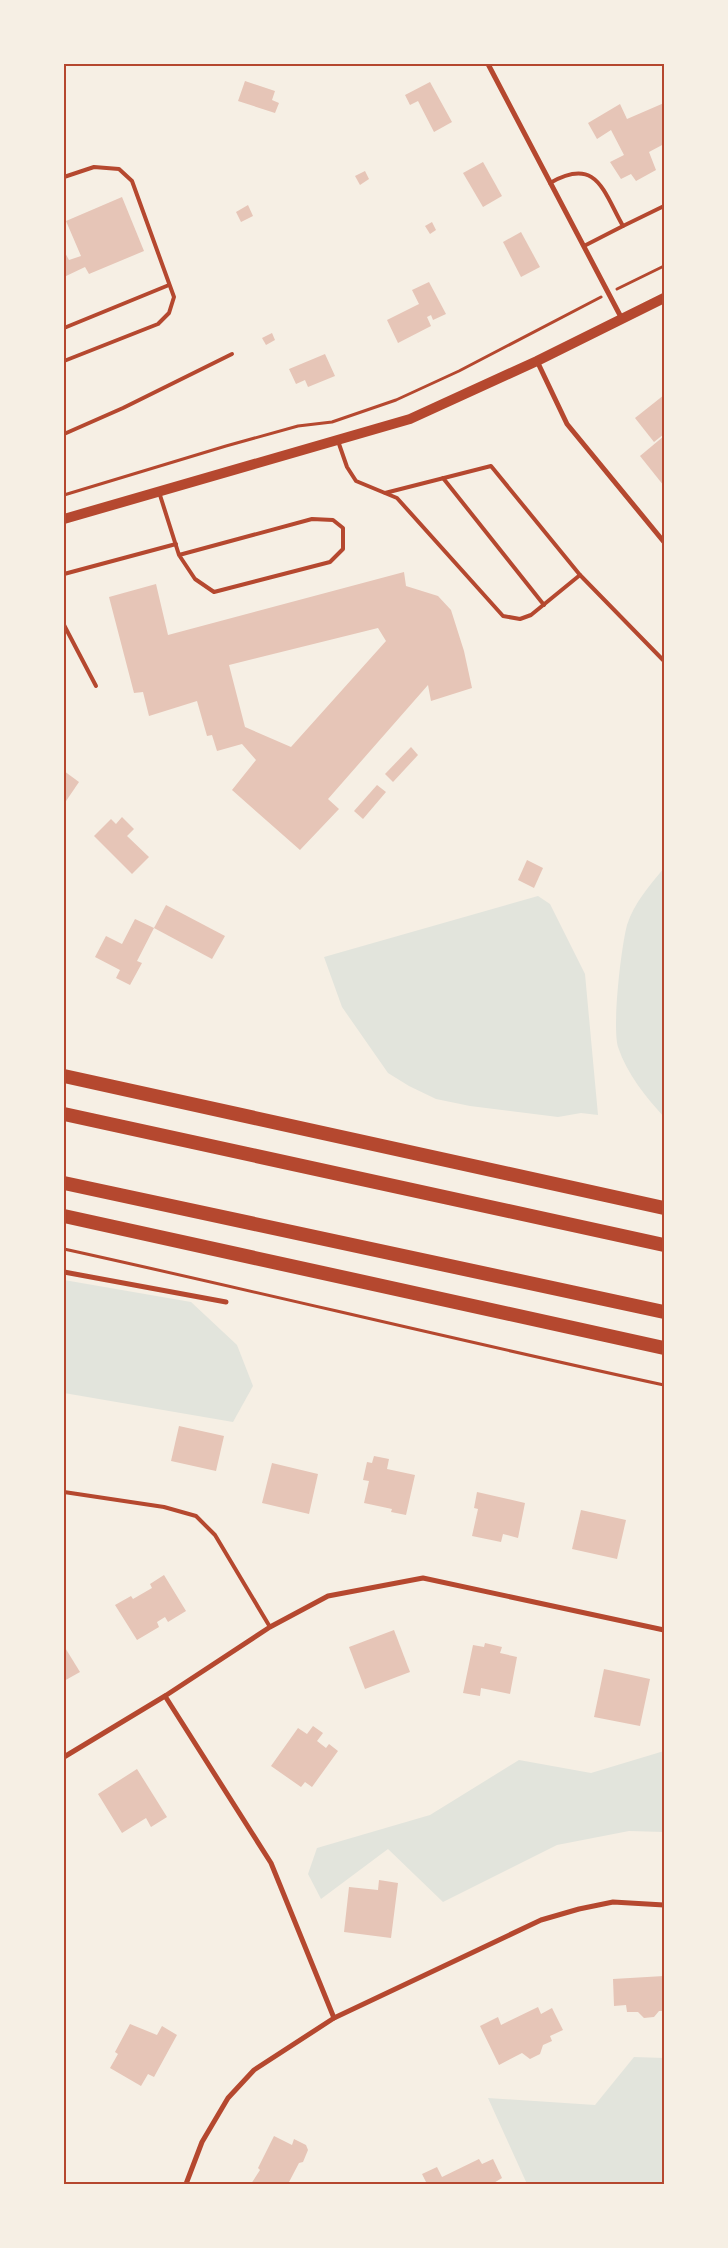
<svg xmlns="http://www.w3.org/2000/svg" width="728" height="2248" font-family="'Open Sans',sans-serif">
	<rect width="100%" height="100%" fill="#f6efe4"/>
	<g fill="#e2e4dc">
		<path d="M664,868V1117C646,1097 627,1074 618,1047C612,1026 621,948 627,925C634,903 650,885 664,868Z"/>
		<path d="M538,896L550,904L585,974L598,1115L581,1113L558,1117L470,1106L436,1099L409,1086L388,1073L342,1007L324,957Z"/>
		<path d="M64,1280L191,1302L237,1345L253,1386L233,1422L64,1393Z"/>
		<path d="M664,1751V1832L629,1831L557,1845L443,1902L388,1849L321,1899L308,1874L317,1848L430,1815L519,1760L591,1773Z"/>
		<path d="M634,2057L664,2058V2184H527L488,2098L595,2105Z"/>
	</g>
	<g fill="#e6c5b7" fill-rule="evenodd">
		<path d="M245,81L275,91L272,100L279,103L275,113L238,101Z"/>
		<path d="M430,82L452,122L434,132L418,101L410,105L405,95Z"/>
		<path d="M664,103V144L649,152L656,170L636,181L631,174L621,179L610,162L624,155L611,130L597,139L588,123L620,104L627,119Z"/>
		<path d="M483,162L502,196L483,207L463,173Z"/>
		<path d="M365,171L369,179L360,185L355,176Z"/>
		<path d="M122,197L144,251L89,274L85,267L64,277V251L69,260L81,256L66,221Z"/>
		<path d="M248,205L253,216L241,222L236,212Z"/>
		<path d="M432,222L436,230L430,234L425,226Z"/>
		<path d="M521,232L540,267L521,277L503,242Z"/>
		<path d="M429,282L446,314L433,320L431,315L427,317L431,326L398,343L387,320L419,304L412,290Z"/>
		<path d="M272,333L275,340L266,345L262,338Z"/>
		<path d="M325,354L335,376L308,387L305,380L296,384L289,369Z"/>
		<path d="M664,395V434L654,442L635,418Z"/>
		<path d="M664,436V486L640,456Z"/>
		<path d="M404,572L406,586L438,596L451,610L464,651L472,688L431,701L428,685L328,799L339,809L300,850L232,790L256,760L242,744L217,751L212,735L207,736L197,701L149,716L143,692L134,693L109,597L156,584L168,635ZM378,628L386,641L291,747L245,727L229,665Z"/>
		<path d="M411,747L418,755L393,782L385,774Z"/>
		<path d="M64,771L79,782L64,804Z"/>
		<path d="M377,785L386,792L363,819L354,811Z"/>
		<path d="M122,817L134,829L127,836L149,857L132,874L94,836L111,819L116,824Z"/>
		<path d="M527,860L543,868L534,888L518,880Z"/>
		<path d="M166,905L225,936L212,959L154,928Z"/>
		<path d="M135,919L154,928L137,961L142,963L130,985L116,978L120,970L95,957L106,936L122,944Z"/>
		<path d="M179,1426L224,1436L216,1471L171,1461Z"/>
		<path d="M374,1456L389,1459L387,1469L415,1475L406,1515L391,1512L392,1509L364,1503L369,1481L363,1480L367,1462L372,1463Z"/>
		<path d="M272,1463L318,1474L309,1514L262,1503Z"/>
		<path d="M477,1492L525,1503L518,1538L503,1534L501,1542L472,1536L478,1509L474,1508Z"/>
		<path d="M581,1510L626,1520L617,1559L572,1549Z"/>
		<path d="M164,1575L186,1611L168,1622L165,1617L157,1622L159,1627L137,1640L115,1605L131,1596L133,1599L152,1588L150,1584Z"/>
		<path d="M394,1630L410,1672L365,1689L349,1647Z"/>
		<path d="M485,1643L502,1647L500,1653L517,1657L510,1694L481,1688L480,1696L463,1693L473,1645L484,1647Z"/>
		<path d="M64,1646L80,1672L64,1681Z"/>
		<path d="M604,1669L650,1679L640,1726L594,1717Z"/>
		<path d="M313,1726L323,1733L317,1741L326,1748L329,1744L338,1751L312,1787L305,1782L301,1787L271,1766L298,1728L307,1734Z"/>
		<path d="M137,1769L167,1817L151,1827L146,1818L122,1833L98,1794Z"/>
		<path d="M379,1880L398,1883L391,1938L344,1932L349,1887L378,1890Z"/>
		<path d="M664,1976V2011H659L654,2017L644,2018L638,2012H627L626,2005L614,2006L613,1979Z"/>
		<path d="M538,2007L541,2014L552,2008L563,2030L550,2036L552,2041L543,2045L540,2054L530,2059L522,2053L499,2065L480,2026L498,2017L501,2025Z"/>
		<path d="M130,2024L157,2035L162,2026L177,2035L154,2077L148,2074L141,2086L110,2068L118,2054L115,2052Z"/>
		<path d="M274,2136L292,2145L294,2139L306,2145L308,2150L303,2162L299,2163L288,2184H251L260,2170L258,2168Z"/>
		<path d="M479,2159L482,2164L493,2159L502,2178L492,2184H427L422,2174L437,2167L442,2177Z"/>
	</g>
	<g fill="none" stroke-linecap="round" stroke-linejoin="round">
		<g stroke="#b5482f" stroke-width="3">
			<path d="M617,289L664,266"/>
			<path d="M64,495L226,446L298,426L332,422L396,400L459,371L601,297"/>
			<path d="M64,1249C264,1293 464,1342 664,1385"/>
		</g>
		<g stroke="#b5482f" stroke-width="4">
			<path d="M64,177L94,167L119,169L132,181L174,297L169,313L158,324L64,361"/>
			<path d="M550,183C597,156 603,191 623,226L584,246"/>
			<path d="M623,226L664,206"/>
			<path d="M64,328L169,285"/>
			<path d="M64,434L123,408L232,354"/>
			<path d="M338,441L347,467L356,481L397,498L503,616L520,619L531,615L580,575L491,466L385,493"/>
			<path d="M443,478L544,605"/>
			<path d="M159,492L179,555L195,579L214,592L330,562L343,549V528L333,520L312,519L179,555"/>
			<path d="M64,574L176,544"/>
			<path d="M580,575L664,661"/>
			<path d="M64,625L96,686"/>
			<path d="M64,1492L164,1507L196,1516L215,1535L270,1627"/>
		</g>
		<g stroke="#b5482f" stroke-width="5">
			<path d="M488,64L622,319"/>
			<path d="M537,361L567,424L664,542"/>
			<path d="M64,1272L226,1302"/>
			<path d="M165,1696L271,1863L334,2018"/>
			<path d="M64,1757L165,1696L270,1627L328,1596L423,1578L664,1630"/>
			<path d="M186,2184L202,2142L228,2098L254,2070L334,2018L541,1920L579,1909L613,1902L664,1905"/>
		</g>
		<path stroke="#b5482f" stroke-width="10" d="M64,519L410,419L537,361L664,298"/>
		<g stroke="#b5482f" stroke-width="14">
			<path d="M64,1076L664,1208"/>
			<path d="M64,1114L664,1245"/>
			<path d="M64,1183L664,1312"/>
			<path d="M64,1216L664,1348"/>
		</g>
	</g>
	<rect width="728" height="2248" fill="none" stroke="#f6efe4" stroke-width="130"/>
	<rect x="65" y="65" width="598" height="2118" fill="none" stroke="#b5482f" stroke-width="2"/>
</svg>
